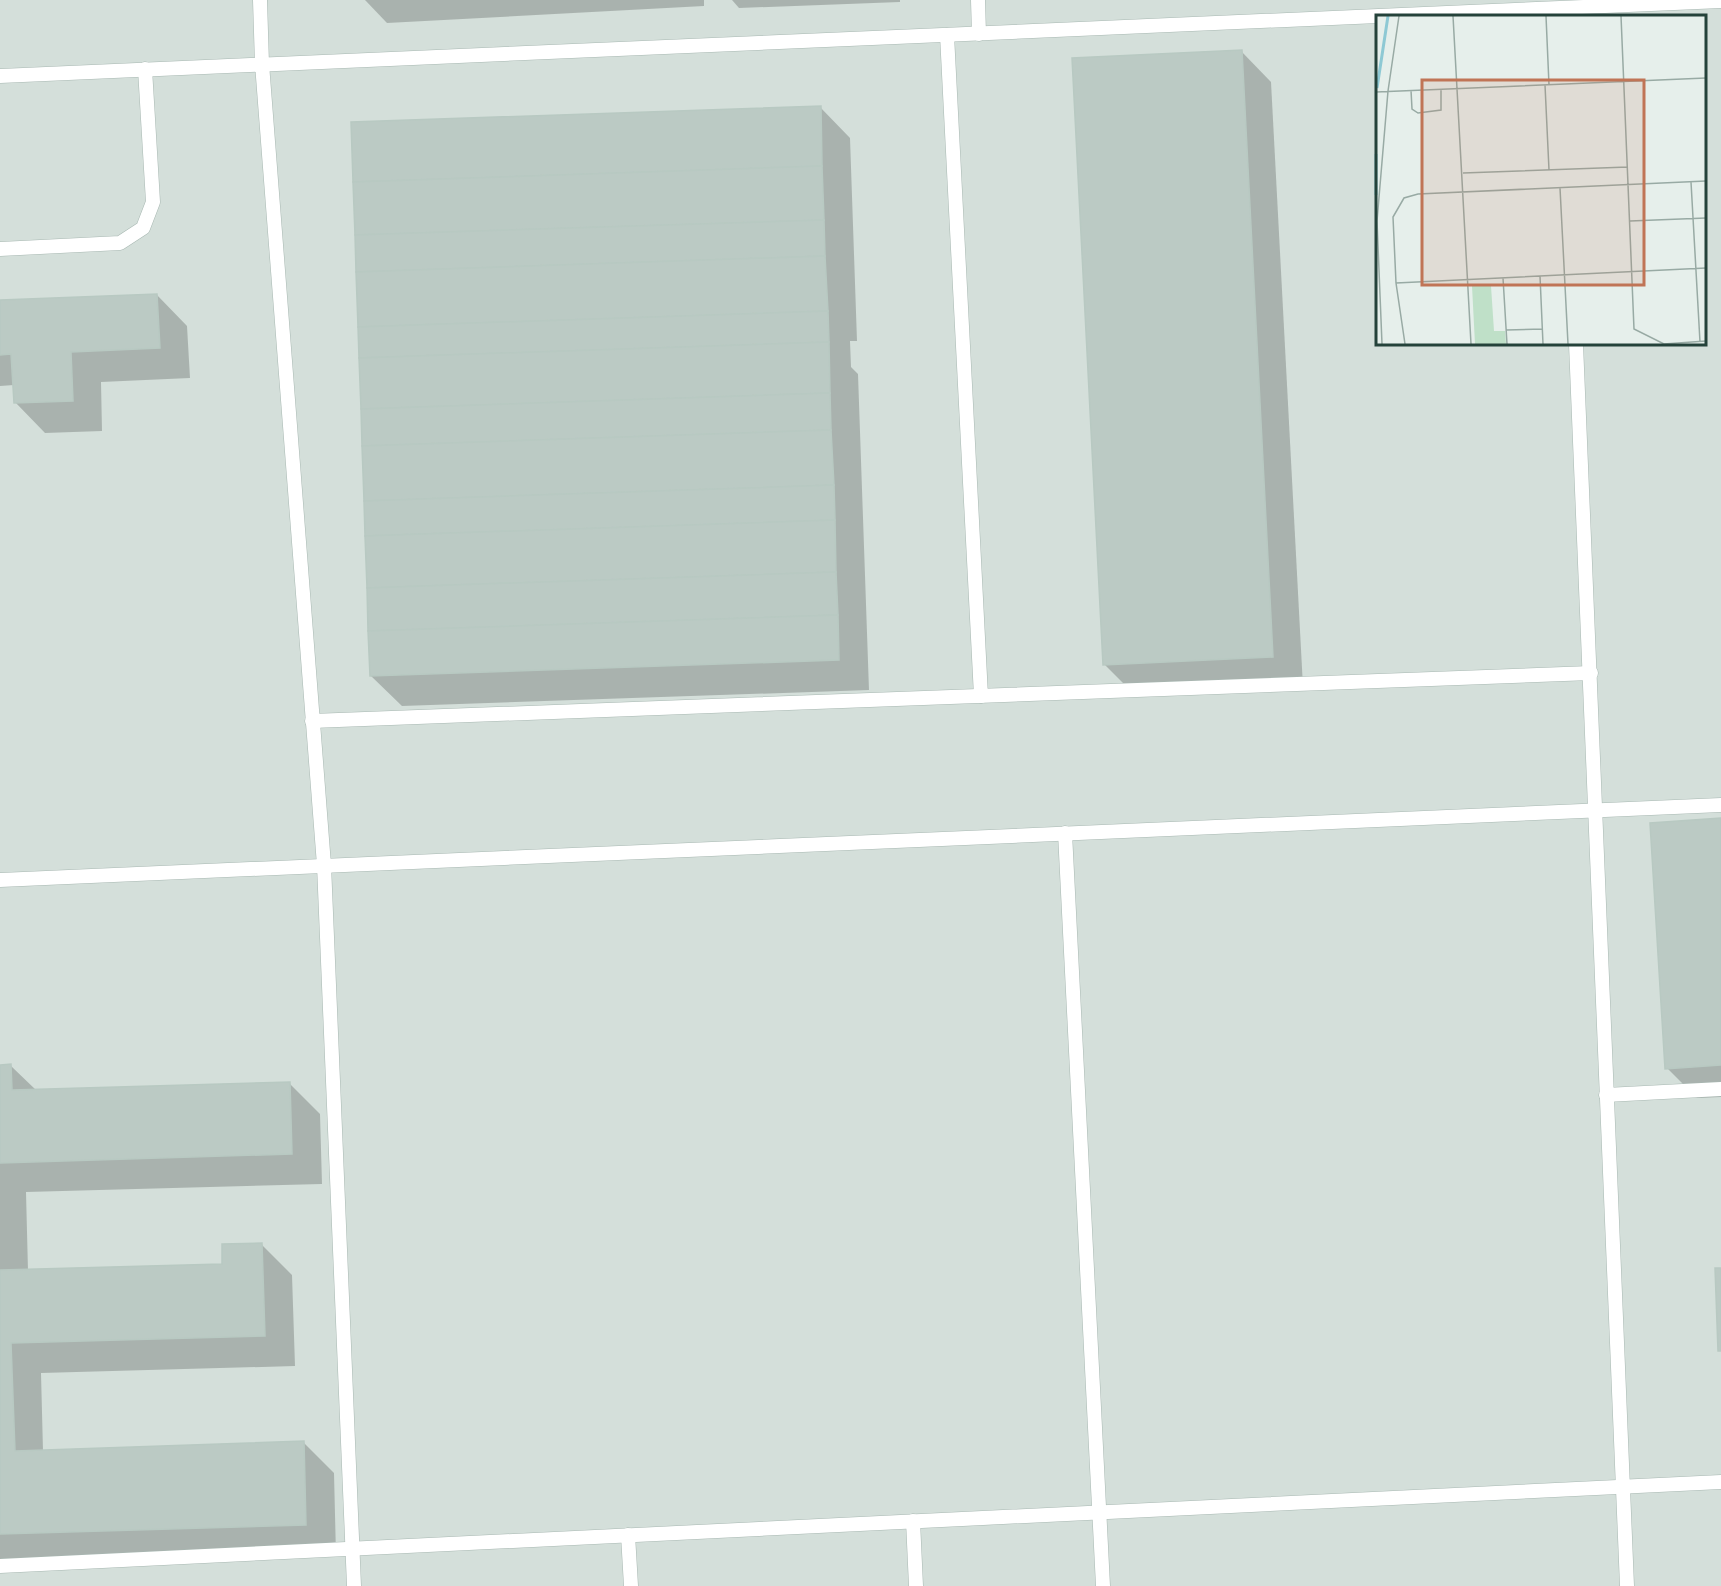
<svg xmlns="http://www.w3.org/2000/svg" width="1721" height="1586" font-family="'Varela Round',sans-serif">
	<rect width="100%" height="100%" fill="#e6efeb"/>
	<path fill="#d4dfda" fill-rule="evenodd" d="M0,0H1721V1586H0ZM1378,16H1704V344H1378Z"/>
	<g fill="#0003">
		<path d="M365,0H704V6L387,23Z"/>
		<path d="M732,0H900V2L739,8Z"/>
		<path d="M1241,51L1271,82L1303,687L1135,695L1105,665Z"/>
		<path d="M820,107L850,138L857,341H850L851,367L858,374L869,690L402,706L371,676Z"/>
		<path d="M157,295L187,326L190,378L101,382L102,431L45,433L15,402L14,385L0,386V302Z"/>
		<path d="M1721,820V1097L1697,1098L1667,1068Z"/>
		<path d="M0,1066H11L36,1090L289,1083L320,1114L322,1184L26,1192L28,1271L224,1265L262,1245L292,1275L295,1366L41,1373L43,1451L304,1443L334,1473L336,1555L0,1565Z"/>
	</g>
	<g fill="#bbcac4" stroke="#b8c9c2" stroke-width="1.5">
		<path d="M1242,50L1273,657L1103,665L1072,58Z"/>
		<path d="M821,106L822,166L353,182L351,122Z"/>
		<path d="M822,166L824,220L355,235L353,182Z"/>
		<path d="M824,220L825,256L356,272L355,235Z"/>
		<path d="M825,256L828,311L358,327L356,272Z"/>
		<path d="M157,294L160,348L71,352L73,401L14,403L11,354L0,355V300Z"/>
		<path d="M828,311L829,342L359,358L358,327Z"/>
		<path d="M829,342L830,393L361,409L359,358Z"/>
		<path d="M830,393L831,430L362,446L361,409Z"/>
		<path d="M831,430L834,485L364,501L362,446Z"/>
		<path d="M834,485L835,520L365,536L364,501Z"/>
		<path d="M835,520L836,572L367,588L365,536Z"/>
		<path d="M836,572L838,615L368,631L367,588Z"/>
		<path d="M838,615L839,660L370,676L368,631Z"/>
		<path d="M1721,818V1065L1665,1069L1650,823Z"/>
		<path d="M11,1064L12,1090L290,1082L292,1154L0,1163V1065Z"/>
		<path d="M262,1243L265,1336L11,1343L15,1451L304,1441L306,1525L0,1534V1270L222,1264V1244Z"/>
		<path d="M1715,1268H1721V1351H1718Z"/>
	</g>
	<g fill="none" stroke-linecap="round" stroke-linejoin="round">
		<defs>
			<g id="service">
				<path d="M260,0L262,64L324,865L354,1586"/>
				<path d="M978,0L979,34"/>
				<path d="M947,35L981,696"/>
				<path d="M0,76L1721,1"/>
				<path d="M0,249L120,243L143,228L153,202L145,69"/>
				<path d="M1576,344L1627,1586"/>
				<path d="M312,721L1591,673"/>
				<path d="M1065,833L1103,1586"/>
				<path d="M0,880L1721,805"/>
				<path d="M1606,1095L1721,1089"/>
				<path d="M913,1521L916,1586"/>
				<path d="M628,1535L631,1586"/>
				<path d="M0,1566L1721,1482"/>
			</g>
		</defs>
		<use href="#service" stroke="#a8b8b2" stroke-width="15"/>
		<use href="#service" stroke="#fff" stroke-width="14"/>
	</g>
	<g transform="translate(1376 15)">
		<rect width="330" height="330" fill="#e6efeb"/>
		<path d="M96,271H115L118,316H129L130,329H99Z" fill="#bfe0c8"/>
		<path fill="none" stroke="#8ec9d4" stroke-width="3" d="M1,73L12,1M0,139V180"/>
		<path fill="none" stroke="#98aaa4" stroke-width="1.5" d="M77,1L95,329M170,1L173,70M245,1L258,314L288,329L330,326M169,70L173,155M35,75L36,94L42,98L65,95V74M0,77L330,63M87,158L252,152M315,167L324,327M184,173L192,329M254,206L330,203M164,261L167,329M127,263L131,329M20,268L330,253M130,315L167,314M6,329L1,206L12,76L23,1M29,329L20,268L17,202L28,183L42,179L330,166"/>
		<path fill="#c07456" fill-opacity="0.15" stroke="#c07456" stroke-width="3" d="M46,65H268V270H46Z"/>
		<rect width="330" height="330" fill="none" stroke="#24423a" stroke-width="3"/>
	</g>
</svg>
